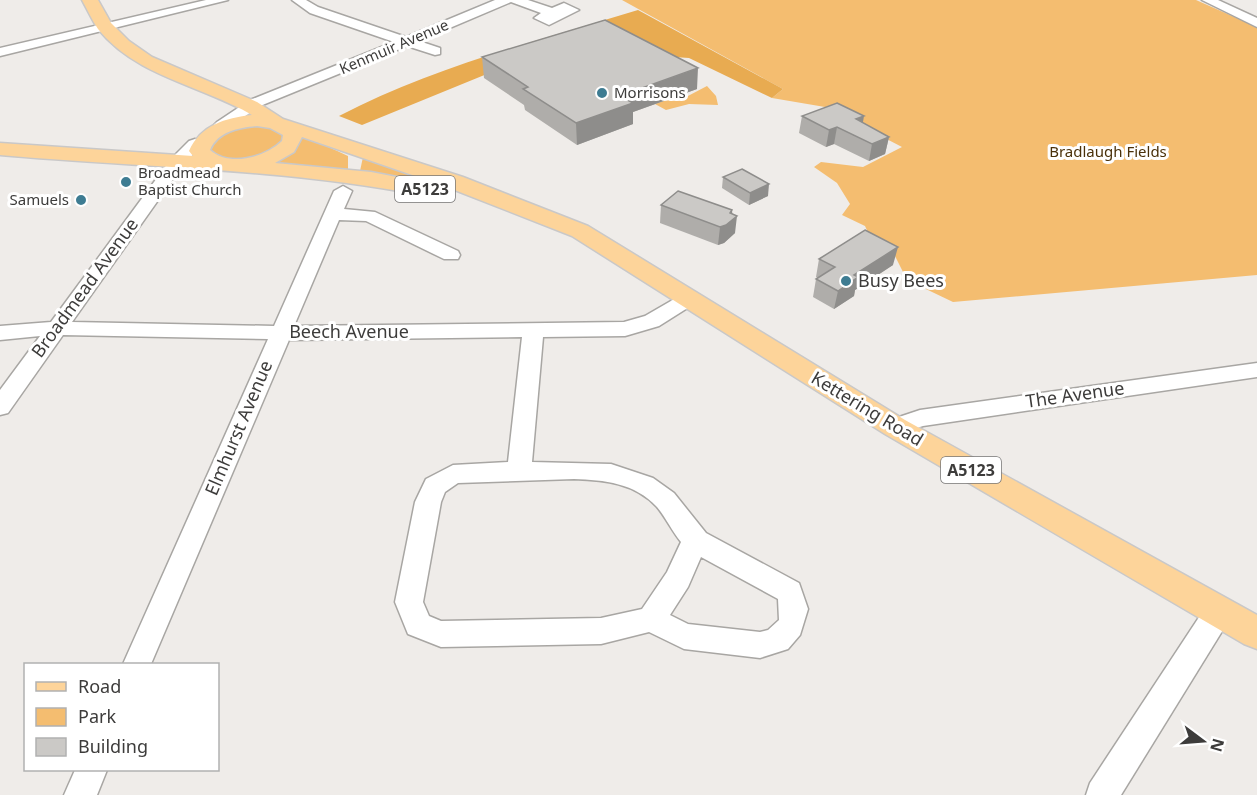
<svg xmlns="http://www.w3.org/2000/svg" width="1257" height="795" font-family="'Noto Sans',sans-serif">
	<rect width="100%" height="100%" fill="#efece9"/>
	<g fill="#f4bd70">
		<path d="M622,0H1196L1257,27V275L953,302L907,280L892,250L872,241L865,226L842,215L850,204L837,183L814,167L821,162L863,167L902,147L825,107L772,98L783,89Z"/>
		<path d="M707,86L716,96L718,105L689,104L666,110L655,104L682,94L686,97Z"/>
		<path d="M254,124L283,130V144C259,156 237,166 211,152L209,148L222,133Z"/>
		<path d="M305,136L348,156V169L268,163C281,156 298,152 301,137Z"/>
		<path d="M363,157L453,186L448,189L360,171Z"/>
	</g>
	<path fill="#e8ab51" d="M638,10L783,89L772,98L689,58L645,55L504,67L362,125L339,116C433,67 537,41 638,10Z"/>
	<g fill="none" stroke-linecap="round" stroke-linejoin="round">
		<defs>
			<g id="minor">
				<path d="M206,0H228L0,56V48Z"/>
				<path d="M292,0H306L318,7L406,37L495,0H528L552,8L564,3L579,10L549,25L534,18L541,13L511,2L419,41L440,48V54L435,55L407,46L260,106L227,128H217L214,125L217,122L250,100L394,42L310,13Z"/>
				<path d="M1202,0H1218L1257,18V27Z"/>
				<path d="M195,139L203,144L183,165L72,322L274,326L334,191L343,186L352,191L344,209L375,212L458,251L460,255L458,259H444L366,221L339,220L294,326L624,322L645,316L683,294H697L700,298L697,302L659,326L625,336L543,337L532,462L611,464L653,478L674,493L706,533L799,583L808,609L800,635L788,649L760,658L684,649L649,632L601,644L441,647L408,634L395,602L415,502L426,479L453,465L508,462L522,337L289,340L151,664H123L268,339L63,335L8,413L0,415V390L40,336L0,340V326L51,322L171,159L189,141ZM574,479C604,480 635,483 657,507C666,518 672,531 681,542L667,572L642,609L601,618L441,621L429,616L423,602L441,502L445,492L458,483ZM701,557L778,599L779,620L768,630L760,632L688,624L670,615L688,587Z"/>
				<path d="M1257,363V377L923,426L895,435L887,433L883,427L887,421L920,410Z"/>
				<path d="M1219,599L1229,602L1233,611L1229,620L1121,795H1086L1090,783L1209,602Z"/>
				<path d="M75,770H107L97,795H64Z"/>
			</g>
			<path id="major" d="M82,0H98L111,23L129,41L152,57L257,102L283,119L463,177L588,226L905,420L1257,615V649L1244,644L885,434L572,236L447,187L302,137L294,152L275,163L371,172L443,186L446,191L443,196L435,198C292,168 145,168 0,155V143L193,156L189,151C201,125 225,118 252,115C201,85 137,77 98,29C92,20 87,9 82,0ZM257,126L270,128L283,135L282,141C264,158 229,167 210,150C218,131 239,128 257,126Z"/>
		</defs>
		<use href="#minor" stroke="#a8a6a3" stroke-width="3"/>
		<use href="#major" stroke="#c9c8c8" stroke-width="3"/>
		<use href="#minor" fill="#fff" fill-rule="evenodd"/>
		<use href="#major" fill="#fdd49a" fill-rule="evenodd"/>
	</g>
	<g fill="#afadaa">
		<path d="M482,57L697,89L633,112V124L577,145L525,110L524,105L484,78Z"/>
		<path d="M802,116L863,123L889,137L885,154L869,161L834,144L826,147L799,133Z"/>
		<path d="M723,177L768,196L749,205L722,188Z"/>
		<path d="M661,205L732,210L735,233L724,243L718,245L660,223Z"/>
		<path d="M819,259L893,265L855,290L854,296L834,309L813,297L816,279L818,278L816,277Z"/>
	</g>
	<g fill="#8e8d8b">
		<path d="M698,68L697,89L633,112V124L577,145L576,123L620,96Z"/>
		<path d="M864,116L861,133L853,136L856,119Z"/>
		<path d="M837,127L834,144L826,147L829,130Z"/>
		<path d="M889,137L885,154L869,161L872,144Z"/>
		<path d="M769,184L768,196L749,205L750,193Z"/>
		<path d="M732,210V220L737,216L735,233L724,243L718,245L720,227Z"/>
		<path d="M898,247L893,265L855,290L854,296L834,309L838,291L854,275Z"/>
	</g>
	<g fill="#cbc9c6" stroke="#8e8d8b" stroke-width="1.5">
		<path d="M605,20L698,68L620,96L633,103L576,123L523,89L528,87L482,57Z"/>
		<path d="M837,103L864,116L856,119L889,137L872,144L837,127L829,130L802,116Z"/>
		<path d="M742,169L769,184L750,193L723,177Z"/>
		<path d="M678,191L732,210L730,213L737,216L726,225L720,227L661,205Z"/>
		<path d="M865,230L898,247L854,275L858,277L838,291L816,279L835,267L819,259Z"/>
	</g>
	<g fill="#3e7c92" stroke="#fff" stroke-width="2">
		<circle cx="602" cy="93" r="6"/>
		<circle cx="126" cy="182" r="6"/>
		<circle cx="81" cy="200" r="6"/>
		<circle cx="846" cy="281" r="6"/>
	</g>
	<g text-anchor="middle" stroke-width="6" stroke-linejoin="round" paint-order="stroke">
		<g font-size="15" fill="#3d3c3b" stroke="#fff">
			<text transform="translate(394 47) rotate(-23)" y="5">Kenmuir Avenue</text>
		</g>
		<g font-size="15" fill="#3d3c3b" stroke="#fff" text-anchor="start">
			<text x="614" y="98">Morrisons</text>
			<text x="138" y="178">Broadmead<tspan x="138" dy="17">Baptist Church</tspan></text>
			<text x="69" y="205" text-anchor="end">Samuels</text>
		</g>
		<g font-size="15" fill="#4a310a" stroke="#fff">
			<text x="1108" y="157">Bradlaugh Fields</text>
		</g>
		<g fill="#fff" stroke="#777676" stroke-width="1.5">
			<rect x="395" y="176" width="60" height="26" rx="4.5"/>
			<rect x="941" y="457" width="60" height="26" rx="4.5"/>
		</g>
		<g font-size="16" font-weight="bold" fill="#3d3c3b">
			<text x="425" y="195">A5123</text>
			<text x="971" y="476">A5123</text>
		</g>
		<g font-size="18" fill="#3d3c3b" stroke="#fff" text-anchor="start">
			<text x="858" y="287">Busy Bees</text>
		</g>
		<g font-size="18" fill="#3d3c3b" stroke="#fff">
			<text transform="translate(85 288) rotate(-54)" y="6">Broadmead Avenue</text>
			<text x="349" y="338">Beech Avenue</text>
			<text transform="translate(1075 395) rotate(-8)" y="6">The Avenue</text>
			<text transform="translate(867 409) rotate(31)" y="6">Kettering Road</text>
			<text transform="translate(239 428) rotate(-67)" y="6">Elmhurst Avenue</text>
		</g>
	</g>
	<rect x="24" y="663" width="195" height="108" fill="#ffffff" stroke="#b1b1b1" stroke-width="1.5"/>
	<rect x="36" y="682" width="30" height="9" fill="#fdd49a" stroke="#b1b1b1" stroke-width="1.5"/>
	<text x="78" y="693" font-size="18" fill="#3d3c3b">Road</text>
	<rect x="36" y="708" width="30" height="18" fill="#f4bd70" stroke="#b1b1b1" stroke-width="1.5"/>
	<text x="78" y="723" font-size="18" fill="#3d3c3b">Park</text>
	<rect x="36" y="738" width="30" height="18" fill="#cbc9c6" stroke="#b1b1b1" stroke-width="1.5"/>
	<text x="78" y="753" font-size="18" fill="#3d3c3b">Building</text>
	<g transform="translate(1203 741) rotate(106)" stroke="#ffffff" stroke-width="4.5" paint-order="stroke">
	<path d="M0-4.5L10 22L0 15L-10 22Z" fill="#3d3c3b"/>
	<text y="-9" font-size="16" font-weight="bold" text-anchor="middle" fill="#3d3c3b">N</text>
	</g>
</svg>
